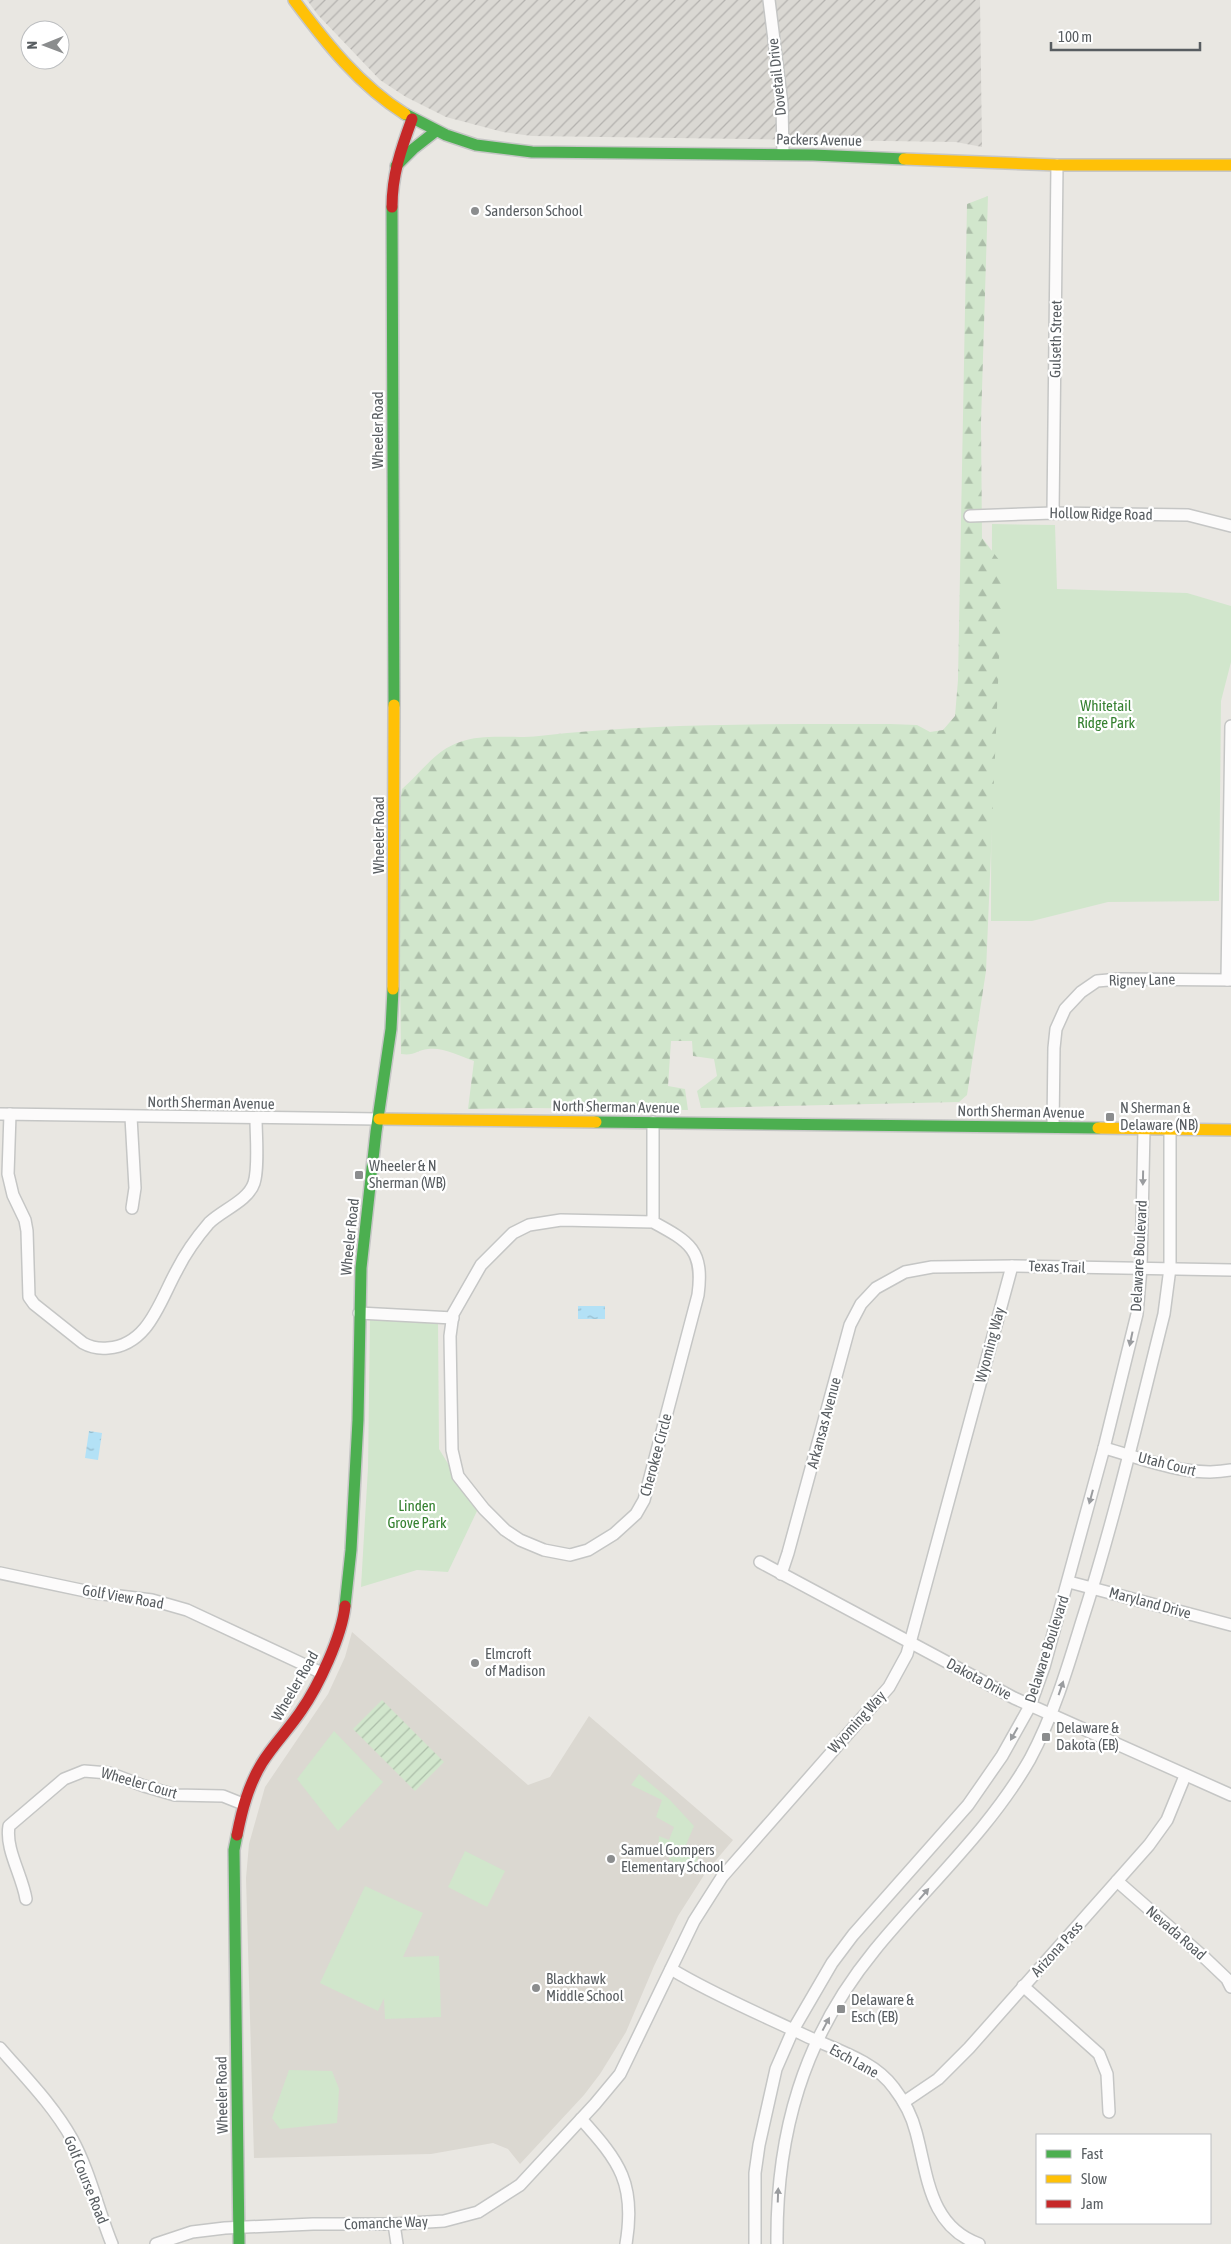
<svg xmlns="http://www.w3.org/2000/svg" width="1231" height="2244" font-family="'Asap Condensed',sans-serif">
	<defs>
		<pattern id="industrial-furrows" width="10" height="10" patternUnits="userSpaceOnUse" patternTransform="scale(1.25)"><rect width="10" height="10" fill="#dad8d3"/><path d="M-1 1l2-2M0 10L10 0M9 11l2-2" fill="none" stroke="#b4b2af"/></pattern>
		<pattern id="forest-firs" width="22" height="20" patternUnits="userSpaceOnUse" patternTransform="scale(1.25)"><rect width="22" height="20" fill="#d1e6cc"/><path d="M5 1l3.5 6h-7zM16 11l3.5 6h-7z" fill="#acbea9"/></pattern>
		<pattern id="garden-furrows" width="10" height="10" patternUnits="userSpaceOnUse" patternTransform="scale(1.25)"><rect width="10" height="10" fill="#d1e6cc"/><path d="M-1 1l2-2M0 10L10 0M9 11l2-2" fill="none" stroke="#acbea9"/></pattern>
		<pattern id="water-ripples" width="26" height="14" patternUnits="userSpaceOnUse" patternTransform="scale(1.25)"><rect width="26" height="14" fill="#b3e1f6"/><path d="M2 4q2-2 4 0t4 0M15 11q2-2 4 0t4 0" fill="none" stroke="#94bacb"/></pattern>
	</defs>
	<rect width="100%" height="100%" fill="#e9e7e2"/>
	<path fill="url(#industrial-furrows)" d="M307,0H980L982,147L956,142L532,136L503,132L446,117L406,97L380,80L318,15Z"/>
	<path fill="#dbd8d1" d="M352,1632L528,1785L550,1777L589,1716L733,1840L706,1872L678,1916L654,1966L626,2032L600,2074L584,2095L520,2164L508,2149L493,2143L431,2154L254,2158L246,1878L249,1844L265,1787L328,1694L345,1657Z"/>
	<g fill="#d1e6cc">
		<path d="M992,524L1055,525L1057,589L1187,593L1231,606V662L1221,701L1219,901L1108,902L1032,921H991Z"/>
		<path d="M370,1319L438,1322L439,1449L477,1511L448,1572L417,1570L361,1587L368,1468Z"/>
		<path d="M334,1731L383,1782L338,1831L297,1779Z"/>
		<path d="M639,1774L670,1800L694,1826L685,1847L699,1852L695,1868L681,1872L672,1868L673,1861L669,1860V1857L658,1852L659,1836L669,1840L674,1827L656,1817L662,1800L631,1785Z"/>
		<path d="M465,1851L505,1871L487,1907L448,1887Z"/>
		<path d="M365,1886L423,1913L403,1957L439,1956L441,2017L385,2019L384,1998L378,2011L320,1983Z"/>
		<path d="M289,2070L332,2071L339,2089L337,2123L280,2129L272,2118Z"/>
	</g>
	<path fill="url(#forest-firs)" d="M988,196L981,422L982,538L1003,565L986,971L967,1095L959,1102L701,1108L697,1091L717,1076L714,1059L693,1056L692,1041H671L668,1086L685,1089L688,1110L532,1108L468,1109L474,1061C460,1056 443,1047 428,1049C417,1050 415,1056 401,1054L398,817L402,789C421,773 435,750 460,742C485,733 513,739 539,736C656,723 773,724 890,724L917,725L930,732L943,730L955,716L958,680L967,204Z"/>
	<path fill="url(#garden-furrows)" d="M382,1700L444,1762L415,1791L353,1729Z"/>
	<g fill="url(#water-ripples)">
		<rect x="578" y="1306" width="27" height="13"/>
		<path d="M89,1431L102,1433L98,1460L85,1458Z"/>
	</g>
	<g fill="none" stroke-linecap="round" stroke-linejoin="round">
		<defs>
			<g id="street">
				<path d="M769,0L782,104L783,154"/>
				<path d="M1053,513L1057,165"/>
				<path d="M970,516L1053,513L1188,515L1231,526"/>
				<path d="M1227,980L1231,726"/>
				<path d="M0,1114L379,1119"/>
				<path d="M10,1114L8,1174L13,1195L25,1220L27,1231L29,1297L34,1304L83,1343C92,1348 99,1349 108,1348C149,1345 160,1300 177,1270C185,1254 197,1237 209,1223C222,1210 248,1201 254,1183C259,1168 256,1135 256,1119"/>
				<path d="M131,1117L135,1188L132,1208"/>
				<path d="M1053,1127L1054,1048L1056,1029L1065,1009L1081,992L1097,981L1120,979L1231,980"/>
				<path d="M653,1222C690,1242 704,1250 698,1295L644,1500L636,1514L614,1534L588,1550L570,1555L544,1550L520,1540L505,1530L484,1509L458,1476L452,1450L450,1336L453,1314L481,1265L513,1233L529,1225L561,1220L653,1222V1122"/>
				<path d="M359,1313L453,1318"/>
				<path d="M1104,1448C1145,1459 1189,1478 1231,1470"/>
				<path d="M760,1562L1014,1698L1231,1795"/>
				<path d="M0,1573L95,1593L152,1600L187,1610L322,1673"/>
				<path d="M781,1574L788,1553L850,1325L861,1304L876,1288L905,1272L932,1267L1012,1266L1231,1270"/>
				<path d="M1069,1582L1231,1625"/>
				<path d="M1117,1881L1206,1959L1227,1979L1231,1987"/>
				<path d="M26,1899C22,1875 5,1849 9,1826L64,1779L84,1771L109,1773L144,1786L175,1795L223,1796L243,1804"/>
				<path d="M671,1969C712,1994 760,2014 804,2035C833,2049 874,2060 894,2088C904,2101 912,2116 916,2132C928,2176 929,2226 979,2244"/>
				<path d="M1023,1986L1099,2054L1107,2074L1109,2112"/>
				<path d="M0,2048C25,2077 53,2105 72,2139C90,2172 98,2210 112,2244"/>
				<path d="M904,2102L938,2079L969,2048L1149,1845L1167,1820L1185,1776"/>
				<path d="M581,2119C620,2162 636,2184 626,2244"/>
				<path d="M394,2224L397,2244"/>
				<path d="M156,2244L192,2232L225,2228L313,2224H394L444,2221L478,2212L520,2185L595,2104L620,2074L694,1921L722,1877L889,1687L907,1654L1012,1266"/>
				<path d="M755,2244V2173L759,2145L776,2069L793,2030L832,1963L853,1935L968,1805L1002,1756L1030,1706L1044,1667L1104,1448L1137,1314L1141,1268L1144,1129"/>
				<path d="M777,2244C776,2134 803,2038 874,1951C925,1888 989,1831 1030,1759C1053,1716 1067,1670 1081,1624C1114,1522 1138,1418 1164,1314L1170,1268V1129"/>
			</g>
			<g id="fast">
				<path d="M405,114L446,135L476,145L532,152L813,155L904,159"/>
				<path d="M396,166L413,149L436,131"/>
				<path d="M392,207L394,705"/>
				<path d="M596,1122L1098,1128"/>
				<path d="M345,1606L351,1550L358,1420L361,1268L376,1132L391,1029L393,989"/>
				<path d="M237,1835L234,1850L239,2244"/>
			</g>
			<g id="slow">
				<path d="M294,0C326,43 359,85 405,114"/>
				<path d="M904,159L1057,165H1231"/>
				<path d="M393,989L394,705"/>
				<path d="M379,1119L596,1122"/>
				<path d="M1098,1128L1231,1130"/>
			</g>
			<g id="jam">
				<path d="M392,207C392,175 401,149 412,119"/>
				<path d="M237,1835C242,1810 248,1786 262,1763C273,1745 289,1729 301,1711C318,1687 342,1636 345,1606"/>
			</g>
		</defs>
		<use href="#street" stroke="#c5c6c5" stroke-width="14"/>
		<use href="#fast" stroke="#c6c6c6" stroke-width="14"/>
		<use href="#slow" stroke="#c6c6c6" stroke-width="14"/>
		<use href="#jam" stroke="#c6c6c6" stroke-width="14"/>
		<use href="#street" stroke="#fcfbfb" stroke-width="11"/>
		<use href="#fast" stroke="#4caf50" stroke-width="11"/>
		<use href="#slow" stroke="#ffc107" stroke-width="11"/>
		<use href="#jam" stroke="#c62828" stroke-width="11"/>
	</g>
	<defs><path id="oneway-solid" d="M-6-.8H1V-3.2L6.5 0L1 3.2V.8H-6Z" transform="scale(1.25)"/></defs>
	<g fill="#9a9c9f">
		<use href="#oneway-solid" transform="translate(1143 1178) rotate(91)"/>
		<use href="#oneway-solid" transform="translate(1131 1339) rotate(102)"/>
		<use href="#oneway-solid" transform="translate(1091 1497) rotate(105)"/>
		<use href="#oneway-solid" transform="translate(1061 1688) rotate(-71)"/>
		<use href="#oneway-solid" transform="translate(1014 1734) rotate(119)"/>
		<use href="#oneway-solid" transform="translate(924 1894) rotate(-49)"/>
		<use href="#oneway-solid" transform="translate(826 2024) rotate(-62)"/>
		<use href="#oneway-solid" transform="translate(778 2195) rotate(-88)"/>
	</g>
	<g fill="#8b8d8e" stroke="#fff" stroke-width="2">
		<circle cx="475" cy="211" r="5"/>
		<rect x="1105" y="1112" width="10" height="10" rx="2.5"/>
		<rect x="354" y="1170" width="10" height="10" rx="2.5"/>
		<circle cx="475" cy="1663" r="5"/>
		<rect x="1041" y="1732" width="10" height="10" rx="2.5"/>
		<circle cx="611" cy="1859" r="5"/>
		<circle cx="536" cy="1988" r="5"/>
		<rect x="836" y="2004" width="10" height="10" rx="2.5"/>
	</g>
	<g text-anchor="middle" stroke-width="4.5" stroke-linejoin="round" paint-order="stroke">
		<g font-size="15" fill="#585d61" stroke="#fff">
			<text transform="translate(777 77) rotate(-96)" y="5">Dovetail Drive</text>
			<text transform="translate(819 140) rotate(1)" y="5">Packers Avenue</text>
			<text transform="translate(1056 339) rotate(-89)" y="5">Gulseth Street</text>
			<text transform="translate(378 430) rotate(-90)" y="5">Wheeler Road</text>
			<text transform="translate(1101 514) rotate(1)" y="5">Hollow Ridge Road</text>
			<text transform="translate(379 835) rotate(-90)" y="5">Wheeler Road</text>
			<text transform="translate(1142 980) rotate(-1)" y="5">Rigney Lane</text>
			<text transform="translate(211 1103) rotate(1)" y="5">North Sherman Avenue</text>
			<text transform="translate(616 1107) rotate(1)" y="5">North Sherman Avenue</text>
			<text transform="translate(1021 1112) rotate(1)" y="5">North Sherman Avenue</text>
			<text transform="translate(350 1237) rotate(-84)" y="5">Wheeler Road</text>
			<text transform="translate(1139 1256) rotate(-87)" y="5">Delaware Boulevard</text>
			<text transform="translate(1057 1267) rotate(2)" y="5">Texas Trail</text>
			<text transform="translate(990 1345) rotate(-75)" y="5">Wyoming Way</text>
			<text transform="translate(824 1423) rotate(-75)" y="5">Arkansas Avenue</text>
			<text transform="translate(656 1455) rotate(-75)" y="5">Cherokee Circle</text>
			<text transform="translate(1167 1464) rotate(14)" y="5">Utah Court</text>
			<text transform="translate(123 1597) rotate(10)" y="5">Golf View Road</text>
			<text transform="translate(1150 1603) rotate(15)" y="5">Maryland Drive</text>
			<text transform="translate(1047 1649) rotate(-72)" y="5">Delaware Boulevard</text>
			<text transform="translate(979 1679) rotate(28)" y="5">Dakota Drive</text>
			<text transform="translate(295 1686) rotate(-60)" y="5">Wheeler Road</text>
			<text transform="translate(857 1722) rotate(-48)" y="5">Wyoming Way</text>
			<text transform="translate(139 1783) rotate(16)" y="5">Wheeler Court</text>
			<text transform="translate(1176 1933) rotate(41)" y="5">Nevada Road</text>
			<text transform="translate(1057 1949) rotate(-48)" y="5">Arizona Pass</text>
			<text transform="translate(854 2061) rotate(29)" y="5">Esch Lane</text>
			<text transform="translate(222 2095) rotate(-91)" y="5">Wheeler Road</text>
			<text transform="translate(86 2180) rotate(68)" y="5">Golf Course Road</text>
			<text transform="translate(386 2223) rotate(-2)" y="5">Comanche Way</text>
		</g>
		<g font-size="15" fill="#585d61" stroke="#fff" text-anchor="start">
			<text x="485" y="216">Sanderson School</text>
			<text x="1120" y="1113">N Sherman &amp;<tspan x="1120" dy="17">Delaware (NB)</tspan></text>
			<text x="369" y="1171">Wheeler &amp; N<tspan x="369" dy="17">Sherman (WB)</tspan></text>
			<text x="485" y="1659">Elmcroft<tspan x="485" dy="17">of Madison</tspan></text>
			<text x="1056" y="1733">Delaware &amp;<tspan x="1056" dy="17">Dakota (EB)</tspan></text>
			<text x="621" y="1855">Samuel Gompers<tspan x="621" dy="17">Elementary School</tspan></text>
			<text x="546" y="1984">Blackhawk<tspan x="546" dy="17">Middle School</tspan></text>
			<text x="851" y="2005">Delaware &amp;<tspan x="851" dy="17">Esch (EB)</tspan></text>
		</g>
		<g font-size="15" fill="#358130" stroke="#fff">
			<text x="1106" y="711">Whitetail<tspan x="1106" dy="17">Ridge Park</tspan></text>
			<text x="417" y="1511">Linden<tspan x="417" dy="17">Grove Park</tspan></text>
		</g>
	</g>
	<rect x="1036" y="2134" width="175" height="90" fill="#ffffff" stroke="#bcbec0"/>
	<rect x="1046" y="2150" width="25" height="8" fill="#4caf50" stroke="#bcbec0"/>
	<text x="1081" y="2159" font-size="15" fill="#585d61">Fast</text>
	<rect x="1046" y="2175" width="25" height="8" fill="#ffc107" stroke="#bcbec0"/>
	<text x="1081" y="2184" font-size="15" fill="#585d61">Slow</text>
	<rect x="1046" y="2200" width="25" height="8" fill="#c62828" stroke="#bcbec0"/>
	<text x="1081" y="2209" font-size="15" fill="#585d61">Jam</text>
	<g transform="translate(45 45) rotate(269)"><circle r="24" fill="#ffffff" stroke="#bcbec0"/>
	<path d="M0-4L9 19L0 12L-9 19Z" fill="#8b8d8e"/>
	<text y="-8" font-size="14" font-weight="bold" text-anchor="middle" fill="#585d61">N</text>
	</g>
	<path d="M1051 42v8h149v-8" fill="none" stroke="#585d61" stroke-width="2.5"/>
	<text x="1058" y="42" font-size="15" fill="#585d61" stroke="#ffffff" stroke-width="4" paint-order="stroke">100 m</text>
</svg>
